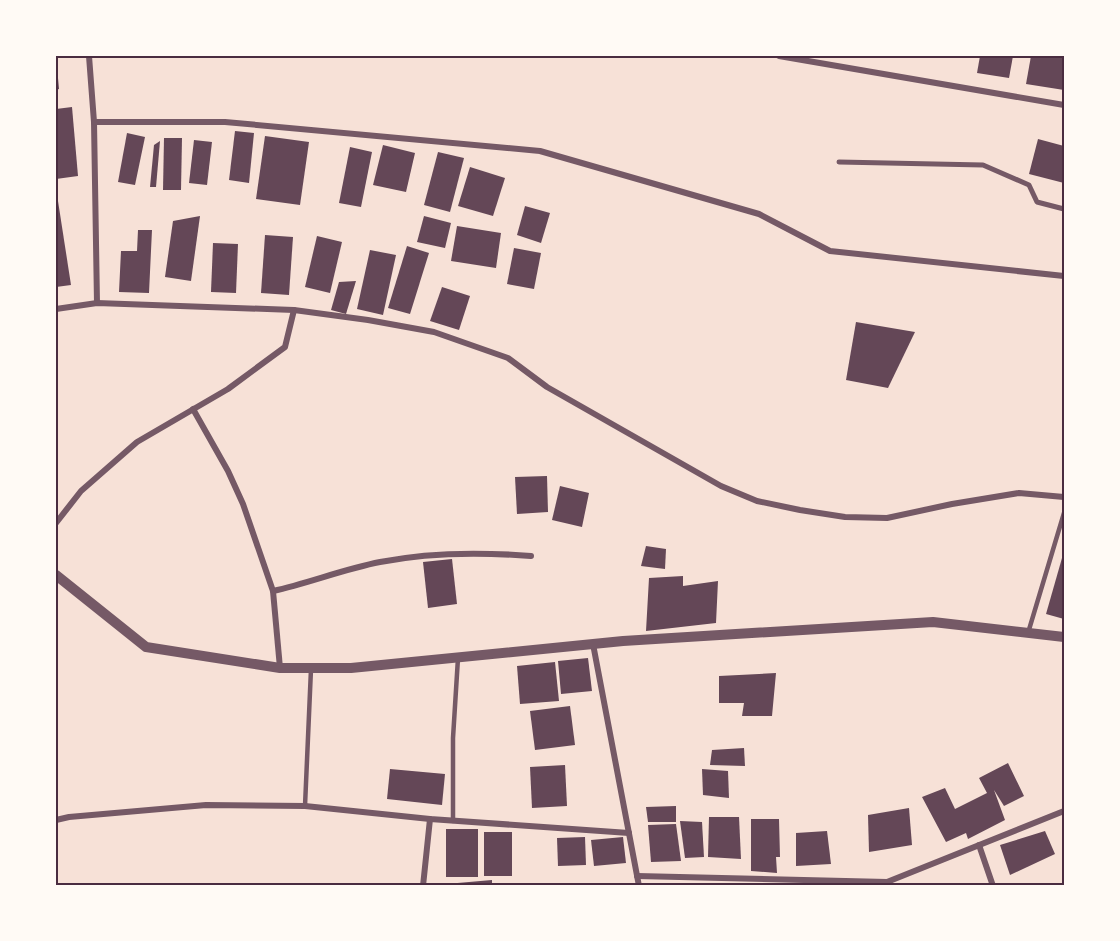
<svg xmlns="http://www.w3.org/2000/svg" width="1120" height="941" font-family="'Noto Sans',sans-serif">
	<rect width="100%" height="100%" fill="#f7e1d7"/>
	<g fill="#644757">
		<path d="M980,56H1013L1009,78L977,73Z"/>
		<path d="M1031,56H1064V90L1026,84Z"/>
		<path d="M56,67H57L59,89L56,90Z"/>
		<path d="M72,107L78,176L56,179V109Z"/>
		<path d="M235,131L254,133L249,183L229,180Z"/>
		<path d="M127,133L145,137L135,185L118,182Z"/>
		<path d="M265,136L309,142L300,205L256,199Z"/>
		<path d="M164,138H182L181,190H163Z"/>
		<path d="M1038,139L1064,146V183L1029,174Z"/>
		<path d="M194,140L212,142L207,185L189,183Z"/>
		<path d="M160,141L156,187H150L154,145Z"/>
		<path d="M383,145L415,153L406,192L373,185Z"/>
		<path d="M350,147L372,152L361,207L339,203Z"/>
		<path d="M438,152L464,158L450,212L424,205Z"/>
		<path d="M470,167L505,178L493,216L458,206Z"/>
		<path d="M56,201H58L71,285L56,287Z"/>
		<path d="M525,206L550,213L541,243L517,235Z"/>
		<path d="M200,216L191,281L165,277L173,221Z"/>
		<path d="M424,216L451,223L445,248L417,242Z"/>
		<path d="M457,226L501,233L496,268L451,261Z"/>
		<path d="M138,230H152L149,293L119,292L121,251H137Z"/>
		<path d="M265,235L293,237L289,295L261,293Z"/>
		<path d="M317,236L342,242L330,293L305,287Z"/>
		<path d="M213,243L238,244L236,293L211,292Z"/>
		<path d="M407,246L429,253L410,314L388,308Z"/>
		<path d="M514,248L541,253L534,289L507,284Z"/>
		<path d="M370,250L396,255L383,315L357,309Z"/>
		<path d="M356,281L346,314L331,310L339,282Z"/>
		<path d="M442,287L470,296L459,330L430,321Z"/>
		<path d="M856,322L915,332L888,388L846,380Z"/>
		<path d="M547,476L548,512L517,514L515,477Z"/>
		<path d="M560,486L589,493L582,527L552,520Z"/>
		<path d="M646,546L666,549L665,569L641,566Z"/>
		<path d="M1062,558H1064V619L1046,614Z"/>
		<path d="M452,559L457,604L428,608L423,562Z"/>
		<path d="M683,576V586L718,581L716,623L646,631L649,578Z"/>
		<path d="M588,658L592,691L561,694L558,661Z"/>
		<path d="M555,662L559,701L520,704L517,666Z"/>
		<path d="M776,673L772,716H742L744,703H719V676Z"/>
		<path d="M570,706L575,745L535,750L530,711Z"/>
		<path d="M744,748L745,766L710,765L712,750Z"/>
		<path d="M1008,763L1024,796L1004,806L994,790L1005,820L968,839L966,833L946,842L922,797L945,788L955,809L987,793L979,778Z"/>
		<path d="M565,765L567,806L532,808L530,767Z"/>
		<path d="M390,769L445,774L442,805L387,799Z"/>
		<path d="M702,769L728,771L729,798L703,795Z"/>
		<path d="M676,806V822H648L646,807Z"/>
		<path d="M909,808L912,845L869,852L868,815Z"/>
		<path d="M709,817H739L741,859L708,857Z"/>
		<path d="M751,819H779L780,857H776L777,873L751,871Z"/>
		<path d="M680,821L702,822L704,857L685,858Z"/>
		<path d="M676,824L681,861L651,862L648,825Z"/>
		<rect x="446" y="829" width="32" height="48"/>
		<path d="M827,831L831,864L796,866V833Z"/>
		<path d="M1045,831L1055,854L1010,875L1000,845Z"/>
		<rect x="484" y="832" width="28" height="44"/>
		<path d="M585,837L586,865L558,866L557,838Z"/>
		<path d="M623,837L626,863L594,866L591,840Z"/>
		<path d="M492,880V886H446V884Z"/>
	</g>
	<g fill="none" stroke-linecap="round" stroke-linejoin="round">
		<g stroke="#755966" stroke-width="4.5">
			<path d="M1028,633L1064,513"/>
			<path d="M305,806L311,669"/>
			<path d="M453,821V738L458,658"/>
		</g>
		<path stroke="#755966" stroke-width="5" d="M839,162L983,165L1029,185L1037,202L1064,209"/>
		<g stroke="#755966" stroke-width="6">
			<path d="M89,56L94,122L97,303"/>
			<path d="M779,56L1064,105"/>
			<path d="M94,122H225L540,151L759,214L830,251L1064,276"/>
			<path d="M56,309L97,303L294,310L368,320L434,332L508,358L547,387L721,486L757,501L800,510L845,517L887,518L952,504L1019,493L1064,497"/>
			<path d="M193,409L228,471L243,504L273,591C309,583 344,569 380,562C430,552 480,552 531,556"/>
			<path d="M56,523L81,491L137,442L228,389L285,347L294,310"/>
			<path d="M273,591L280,668"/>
			<path d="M593,644L639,886"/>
			<path d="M56,820L69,817L206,805L305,806L430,819L629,833"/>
			<path d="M979,845L993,886"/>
			<path d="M637,876L887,882L1064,811"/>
			<path d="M423,886L430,819"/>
		</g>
		<path stroke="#755966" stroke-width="10" d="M56,575L146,647L280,668H351L623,641L933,622L1064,637"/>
	</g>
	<rect width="1120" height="941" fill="none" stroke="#fffaf5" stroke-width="114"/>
	<rect x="57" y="57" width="1006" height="827" fill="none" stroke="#4a2c40" stroke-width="2"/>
</svg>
